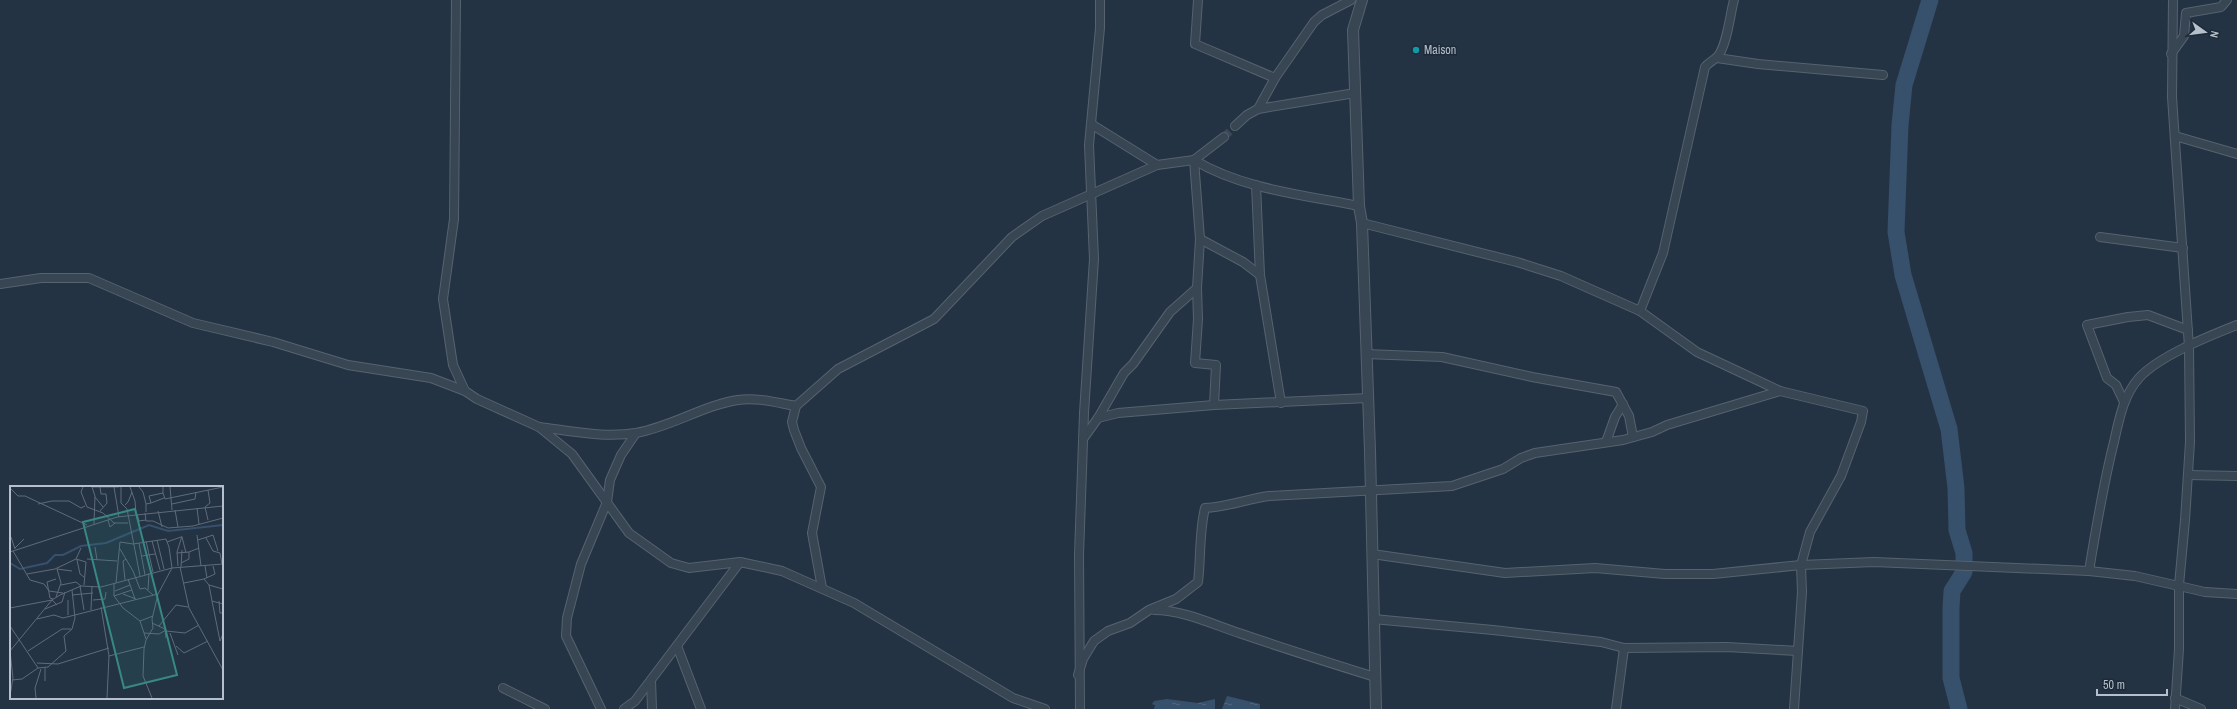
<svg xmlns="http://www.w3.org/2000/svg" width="2237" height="709" font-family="'Archivo Narrow',sans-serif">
	<defs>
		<pattern id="water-ripples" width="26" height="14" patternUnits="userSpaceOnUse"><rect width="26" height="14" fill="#37506b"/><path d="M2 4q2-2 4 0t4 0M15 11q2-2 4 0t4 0" fill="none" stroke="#52677f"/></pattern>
	</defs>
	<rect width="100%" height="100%" fill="#243343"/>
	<g fill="url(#water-ripples)">
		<path d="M1227,696L1260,704V709H1222Z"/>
		<path d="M1167,699L1198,703L1215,699V709H1154L1155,705L1152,704L1154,701Z"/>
	</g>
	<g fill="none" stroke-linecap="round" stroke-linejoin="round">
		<path stroke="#37506b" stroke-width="17" d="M1930,0L1904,85L1900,125L1896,232L1903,275L1949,429L1956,488L1957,530L1964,553V572L1952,591L1951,608V678L1959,709"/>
		<path stroke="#3a4858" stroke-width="8" stroke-dasharray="8 4" stroke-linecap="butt" d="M1224,137L1235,126"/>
		<defs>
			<g id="minor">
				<path d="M456,0L454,219L443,299L453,365L465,391"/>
				<path d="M1198,0L1195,44L1275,78"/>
				<path d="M2173,0L2172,97L2189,347L2190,442L2185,520L2179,585V649L2175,709"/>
				<path d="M2171,54L2184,36L2186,13L2221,7L2227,0"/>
				<path d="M1717,58L1758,64L1883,75"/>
				<path d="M1258,109L1275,78L1314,22L1322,15L1351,0"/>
				<path d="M1091,124L1157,165"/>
				<path d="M1235,126L1247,115L1258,109L1355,93"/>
				<path d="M2175,136L2237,154"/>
				<path d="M1194,160L1200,239L1197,288L1198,319L1195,363L1216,365L1214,405"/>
				<path d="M1194,160C1242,189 1304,195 1359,206"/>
				<path d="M1256,185L1260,275L1281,403"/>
				<path d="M1362,223L1517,262L1561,276L1640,311L1697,352L1780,391L1863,411L1861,422L1841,476L1810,532L1801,565L1802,592L1794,709"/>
				<path d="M2100,237L2183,248"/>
				<path d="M1200,239L1243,262L1260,275"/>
				<path d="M0,284L41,278H89L193,323L273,342L348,365L431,378L465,391L477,399L539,427L572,454L629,533L671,563L689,568L740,562L782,571L854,603L1013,698L1045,709"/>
				<path d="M1640,311L1663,253L1705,67C1709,62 1713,61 1717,57C1727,47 1730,14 1734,0"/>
				<path d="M1366,354L1442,357L1532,377L1616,392L1629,416L1633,437"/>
				<path d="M2124,402L2116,385L2107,378L2087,325L2128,317L2148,315L2188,330"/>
				<path d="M1098,418L1118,413L1214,405L1368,398"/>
				<path d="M539,427C571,431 604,438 636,433C671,427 704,405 738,400C757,397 778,403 796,406"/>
				<path d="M1083,439L1098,418L1124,373L1133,364L1170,312L1197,288"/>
				<path d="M1606,442L1615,417L1623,404"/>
				<path d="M2188,475L2237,476"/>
				<path d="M1372,554L1505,573L1595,568L1665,574H1713L1801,565L1874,562L2089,571L2135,576L2205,592L2237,594"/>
				<path d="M2089,571C2096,528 2103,485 2114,442C2119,420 2123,396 2139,378C2159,356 2209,336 2237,325"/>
				<path d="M822,588L812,533L821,487L801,448L794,430L792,422L796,406L838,369L934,319L1012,237L1042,216L1157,165L1194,160L1224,137"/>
				<path d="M1154,610C1184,610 1214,625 1242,634C1286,649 1330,663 1375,677"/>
				<path d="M1373,619L1493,630L1601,642L1624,648L1727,647L1798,651"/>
				<path d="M677,646L701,709"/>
				<path d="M1078,675L1083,659L1094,641L1108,631L1130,623L1149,610L1176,599L1198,582C1201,558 1199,532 1205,508C1227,507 1247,499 1269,496L1452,486L1503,469L1521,458L1535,453L1623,440L1652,432L1667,425L1780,391"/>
				<path d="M651,680L652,709"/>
				<path d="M503,688L545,709"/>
				<path d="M2175,698L2201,709"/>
				<path d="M601,709L566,636L567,618L581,564L607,502L610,480L621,455L636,433"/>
				<path d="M624,709L635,701L740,562"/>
				<path d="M1080,709L1079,555L1084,413L1094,259L1089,145L1100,28V0"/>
				<path d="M1616,709L1624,648"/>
			</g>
			<path id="tertiary" d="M1362,0L1353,30L1359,206L1362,223L1370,451L1376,709"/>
		</defs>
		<use href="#minor" stroke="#56636f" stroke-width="10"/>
		<use href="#tertiary" stroke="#56636f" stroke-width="12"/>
		<use href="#minor" stroke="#384552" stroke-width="8"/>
		<use href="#tertiary" stroke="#384552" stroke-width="10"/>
	</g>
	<circle fill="#0f9aa8" stroke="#1d2a37" stroke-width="1.5" cx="1416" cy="50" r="4"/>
	<g text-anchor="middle" stroke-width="3" stroke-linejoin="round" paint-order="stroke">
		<g font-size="12" fill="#b5c0cc" stroke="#1d2a37" text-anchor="start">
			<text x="1424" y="54">Maison</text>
		</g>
	</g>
	<g transform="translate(10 486)">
		<rect width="213" height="213" fill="#243343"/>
		<path fill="none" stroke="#37506b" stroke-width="2" d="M0,77L10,83L37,77L45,69H53L71,60L96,57L139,39L158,45L213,39"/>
		<path fill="none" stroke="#5e6b7a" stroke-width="1" d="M73,1L71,6L77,21L93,27L104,37H118M82,1H90L91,8H96L97,17L90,25M82,1L85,10L84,38M90,1H109M104,1L109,31M111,1V17L117,23L130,90M120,1L125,15L126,28M129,1L133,6L136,18M160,1L162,24M0,2L8,10H15L77,39M198,4L200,17M153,7L155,13L213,1M85,11L93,21M141,17L154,12M28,18L42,15H59L71,22L75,20M162,18L185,13L186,6M115,19L118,16L122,6M187,22L189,38M165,24L168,41M148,25L152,41M136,26V18L141,17L139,10L153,7V1M135,27L136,35H143L158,42L183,40L213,32M127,28L129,35L136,34M98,34L100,41L105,37M198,34L195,21L200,17M187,49L191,80M1,51L5,63M172,51L176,67M196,52L203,65L210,67L212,78M147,54L154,83M188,54L203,49L208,65M136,55L143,86M142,55L150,84M157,56L171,51M129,57L135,89M85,61L87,74M5,62L14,53M110,63L123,85L130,103L135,102L143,109M3,65L20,94L34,98L39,105L53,107M0,66L107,31L213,20M167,67L179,66L189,62M132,70L145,68M66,73L71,62M77,73L107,75M67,74L70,88L74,91M171,77L179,73V66M168,80L167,66L172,50M195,80L197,92M170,81L179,122L213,184M171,81L172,64M17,88L45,83L66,73L76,76L74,99M118,93L125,113M194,93L205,88L203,80M115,94L113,75L116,73M104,97V110L113,122L130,135L143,130M174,97L194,93L199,99L213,103M51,99L66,96L71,100M199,99L202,115L213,118M70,100L74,124M138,104L139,87M105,105L120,99M113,108L126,113M62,109L83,107M104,110L122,104M46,111L51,97L47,83L62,85M43,113L40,112L37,96L46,93M58,114V129M83,114L95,113L96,106M202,115L210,155L213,148M209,115L210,127H213M91,121L99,170L97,212M0,122L42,114L47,119M35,123L52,116L55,106M81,124L82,100M27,133L44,129L53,132L148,108L162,82L159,61L156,53L123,58L110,56L106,97M130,135L136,153M142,137L155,143L156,152M0,140L28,182L12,193L2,194M149,140L166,119L178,121M156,145L175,147L189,139M134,147L149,148L156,144M160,147L168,169M166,160L174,167L198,155M18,165L52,143H61M99,170L134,161M27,177L48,178L99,162M28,182L38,181L56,165L54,150L62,143L65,132L62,104M35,182V195M0,210L3,192L0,165L42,114L50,109L71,100L91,101L162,82L213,78M26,212L25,202L31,183M142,212L133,190L134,163L136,154L143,142L142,133L148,108"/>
		<path fill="#388886" fill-opacity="0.15" stroke="#388886" stroke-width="2" d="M125,23L167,189L114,202L73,36Z"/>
		<rect width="213" height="213" fill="none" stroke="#b5c0cc" stroke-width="2"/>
	</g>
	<g transform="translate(2205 32) rotate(104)" stroke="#1d2a37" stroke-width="3" paint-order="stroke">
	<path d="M0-3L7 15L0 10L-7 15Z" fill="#b5c0cc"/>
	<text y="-6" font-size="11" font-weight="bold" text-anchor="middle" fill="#b5c0cc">N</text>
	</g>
	<path d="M2097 689v6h70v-6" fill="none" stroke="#b5c0cc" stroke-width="2"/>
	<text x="2103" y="689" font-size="12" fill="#b5c0cc" stroke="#1d2a37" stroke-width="3" paint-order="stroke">50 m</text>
</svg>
